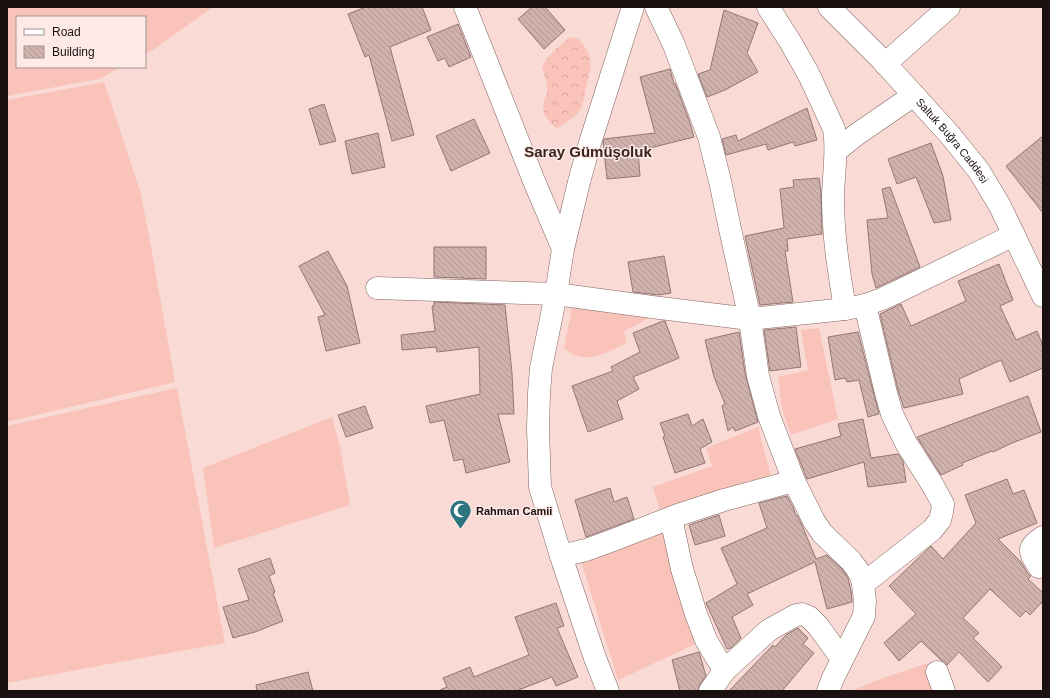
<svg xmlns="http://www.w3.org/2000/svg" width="1050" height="698" font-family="Arial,sans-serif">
	<defs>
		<pattern id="forest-crowns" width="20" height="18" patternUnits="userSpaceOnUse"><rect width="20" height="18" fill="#fac3ba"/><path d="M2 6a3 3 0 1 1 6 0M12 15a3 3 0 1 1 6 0" fill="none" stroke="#d6a69f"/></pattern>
		<pattern id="building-back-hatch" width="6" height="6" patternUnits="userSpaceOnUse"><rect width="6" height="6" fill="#d0b2ad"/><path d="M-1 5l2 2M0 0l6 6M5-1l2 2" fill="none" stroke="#b29894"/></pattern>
	</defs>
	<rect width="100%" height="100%" fill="#f9dad5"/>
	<g fill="#fac3ba">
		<path d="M7,7H213L153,50L145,54V17H17V67H121L99,79L7,96Z"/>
		<path d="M104,82L141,194L152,252L175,382L7,422V100Z"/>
		<path d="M572,307L651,317L624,331L627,343C605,353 585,367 564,348Z"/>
		<path d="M819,328L838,419L791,435L782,409L778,377L808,370L801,330Z"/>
		<path d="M177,388L225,643L125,661L7,683V426Z"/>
		<path d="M332,417L340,447L350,505L214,548L203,468Z"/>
		<path d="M758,427L771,476L661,514L653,487L712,466L706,448Z"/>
		<path d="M664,532L698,643L618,680L581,561Z"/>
		<path d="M928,663L936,691H852L880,679Z"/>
	</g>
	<path fill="url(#forest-crowns)" d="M570,37L579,39C595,58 591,66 586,88C584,95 584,103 581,109C577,116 563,124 557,129C548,120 541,115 544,101C545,98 547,95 547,92C548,84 544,75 542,67C549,54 559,46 570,37Z"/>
	<g fill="url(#building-back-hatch)" stroke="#937773">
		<path d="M366,7H422L431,30L390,47L414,135L392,141L369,55L365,57L348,14Z"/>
		<path d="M532,7H545L565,30L544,49L518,19Z"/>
		<path d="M724,10L758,23L747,53L758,72L725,90L707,97L698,74L710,70Z"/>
		<path d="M458,24L471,57L449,67L445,58L438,61L427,37Z"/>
		<path d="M670,69L674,84L675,83L689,120L694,137L638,151L640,176L607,179L603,142L604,139L655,133L640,77Z"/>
		<path d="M324,104L336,141L320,145L309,109Z"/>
		<path d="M807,108L817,140L795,146L793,142L768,150L766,144L726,155L722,139L736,135L738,141Z"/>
		<path d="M474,119L490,153L451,171L436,136Z"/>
		<path d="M378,133L385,167L352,174L345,141Z"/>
		<path d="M1043,136V213L1006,166Z"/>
		<path d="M931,143L943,176L951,220L934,223L916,177L897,184L888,159Z"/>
		<path d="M819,178L821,192L822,234L787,239L788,251H785L793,302L760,305L745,236L784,228L780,189L794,187L793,180Z"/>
		<path d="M890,187L920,267L876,288L872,274L867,220L888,218L882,189Z"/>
		<path d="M434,247H486V279L434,277Z"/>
		<path d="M328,251L347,286L360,343L326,351L318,317L325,315L299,266Z"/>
		<path d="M664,256L671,293L659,295L633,292L628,262Z"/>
		<path d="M999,264L1013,300L1000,306L1016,340L1037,331L1043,346V368L1010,382L1001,360L959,379L963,394L904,408L898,390L880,314L901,304L911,326L966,301L958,281Z"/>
		<path d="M434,302L505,305L512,373L514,414H498L510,462L466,473L463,459L454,461L444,420L430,423L426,406L480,394L479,347L437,352L436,347L402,350L401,335L435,331L432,306H434Z"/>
		<path d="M663,321H665L679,358L633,377L639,389L617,401L623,419L588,432L572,386L613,371L611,367L640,352L633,333Z"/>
		<path d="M796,327L801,367L770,371L764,330Z"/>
		<path d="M739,332L745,373L758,422L735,431L733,427L728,431L722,406L725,404L714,377L705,340Z"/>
		<path d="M858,332L879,414L868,417L859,380L847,382L845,378L835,380L828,337Z"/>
		<path d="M1028,396L1041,432L1012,443L993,452L992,451L962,463L963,465L941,475L917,437Z"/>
		<path d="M365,406L373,428L346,437L338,415Z"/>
		<path d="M688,414L692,426L703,419L712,442L700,449L705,463L675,473L663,437L665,436L660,423Z"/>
		<path d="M863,419L871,458L898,454L903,461L906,482L868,487L864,462L807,479L795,449L841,436L838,424Z"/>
		<path d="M1007,479L1013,494L1024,490L1037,523L998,539L1021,562L1028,574L1031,576L1028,579L1043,593V601L1030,615L1026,611L1020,617L990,589L963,618L979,633L973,638L1002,667L988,682L959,652L947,665L945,662L941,660L921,641L899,661L884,643L916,614L889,586L931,546L943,559L976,523L965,495Z"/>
		<path d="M610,488L614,502L627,497L634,519L586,537L575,500Z"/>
		<path d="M787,496L793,507L796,516L797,515L801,523L816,559L827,555L842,569L848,578L851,591L852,602L827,609L815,562L747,594L753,605L732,617L741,638L731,648L727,649L706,603L737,584L721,548L767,528L759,503Z"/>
		<path d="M719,515L725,536L695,545L689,525Z"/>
		<path d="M270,558L275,573L269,576L275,592L273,593L283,621L255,632L233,638L223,607L249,600L238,569Z"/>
		<path d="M556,603L564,626L557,628L578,677L556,686L552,677L516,691H441L440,690L447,687L443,678L470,667L474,677L529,655L515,617Z"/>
		<path d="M798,628L808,638L803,644L814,653L782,691H729L773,645L775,647L786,635Z"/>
		<path d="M699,652L706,676L700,684L698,691H680L672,660Z"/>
		<path d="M308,672L313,691H257L256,685Z"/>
	</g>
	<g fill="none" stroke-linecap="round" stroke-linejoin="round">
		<defs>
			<g id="minor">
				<path d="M465,7L534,181L563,249"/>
				<path d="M656,7L674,45L709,137L720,181L730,229L750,319L758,376L769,416L794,481L814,521L822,533L851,561L857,569L861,576L863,584L865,601L864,616L833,678L828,691"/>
				<path d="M768,7L791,43L809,75L834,129C838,152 833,176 833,199C833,236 839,272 845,309"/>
				<path id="s1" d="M829,7L882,60L950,135L979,171L1000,206L1043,296"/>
				<path d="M885,64L949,7"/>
				<path d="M836,151L856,135L914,95"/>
				<path d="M377,288L556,294L652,307L750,319L845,309L865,305L882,299L899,291L1014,235"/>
				<path d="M671,518L682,569L696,614L706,640L716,657L725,670"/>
				<path d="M561,556L586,550L616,539L678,515L724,500L794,481"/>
				<path d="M1039,567C1029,551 1026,549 1043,537"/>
				<path d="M863,584L932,530L940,520L942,512L943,504L932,484L906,443L892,414L886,393L865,305"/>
				<path d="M937,672L944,691"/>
				<path d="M608,691L595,658L561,556L540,487L538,428L539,393L541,368L556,294L563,249L579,182L589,146L633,7"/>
				<path d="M710,691L725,670L769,630L796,615L802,614L809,617L818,626L842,659"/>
			</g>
		</defs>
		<use href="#minor" stroke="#816662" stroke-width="23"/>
		<use href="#minor" stroke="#fff" stroke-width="22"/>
	</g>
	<defs>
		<symbol id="mosque-pin" viewBox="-11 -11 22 30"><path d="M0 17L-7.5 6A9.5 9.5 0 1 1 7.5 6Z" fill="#2e7480" stroke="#fdeae7"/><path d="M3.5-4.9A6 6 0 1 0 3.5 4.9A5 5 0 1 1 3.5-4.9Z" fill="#fff"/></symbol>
	</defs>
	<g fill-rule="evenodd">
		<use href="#mosque-pin" x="448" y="498" width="25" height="34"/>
	</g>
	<g text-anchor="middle" stroke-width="3" stroke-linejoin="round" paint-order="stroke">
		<g font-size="11" fill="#1b1110" stroke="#fdeae7">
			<text dy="4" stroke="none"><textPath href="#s1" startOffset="182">Saltuk Buğra Caddesi</textPath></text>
		</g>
		<g font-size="11" font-weight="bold" fill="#1b1110" stroke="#fdeae7" text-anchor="start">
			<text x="476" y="515">Rahman Camii</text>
		</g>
		<g font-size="15" font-weight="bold" fill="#3a2420" stroke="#fdeae7">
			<text x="588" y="157">Saray Gümüşoluk</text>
		</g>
	</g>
	<rect width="1050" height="698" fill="none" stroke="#1b1110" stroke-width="16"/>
	<rect x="16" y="16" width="130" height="52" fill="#fdeae7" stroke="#a39391"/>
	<rect x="24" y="29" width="20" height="6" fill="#ffffff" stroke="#a39391"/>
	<text x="52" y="36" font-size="12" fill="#1b1110">Road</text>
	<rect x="24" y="46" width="20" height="12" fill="url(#building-back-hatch)" stroke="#a39391"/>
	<text x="52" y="56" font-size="12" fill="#1b1110">Building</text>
</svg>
